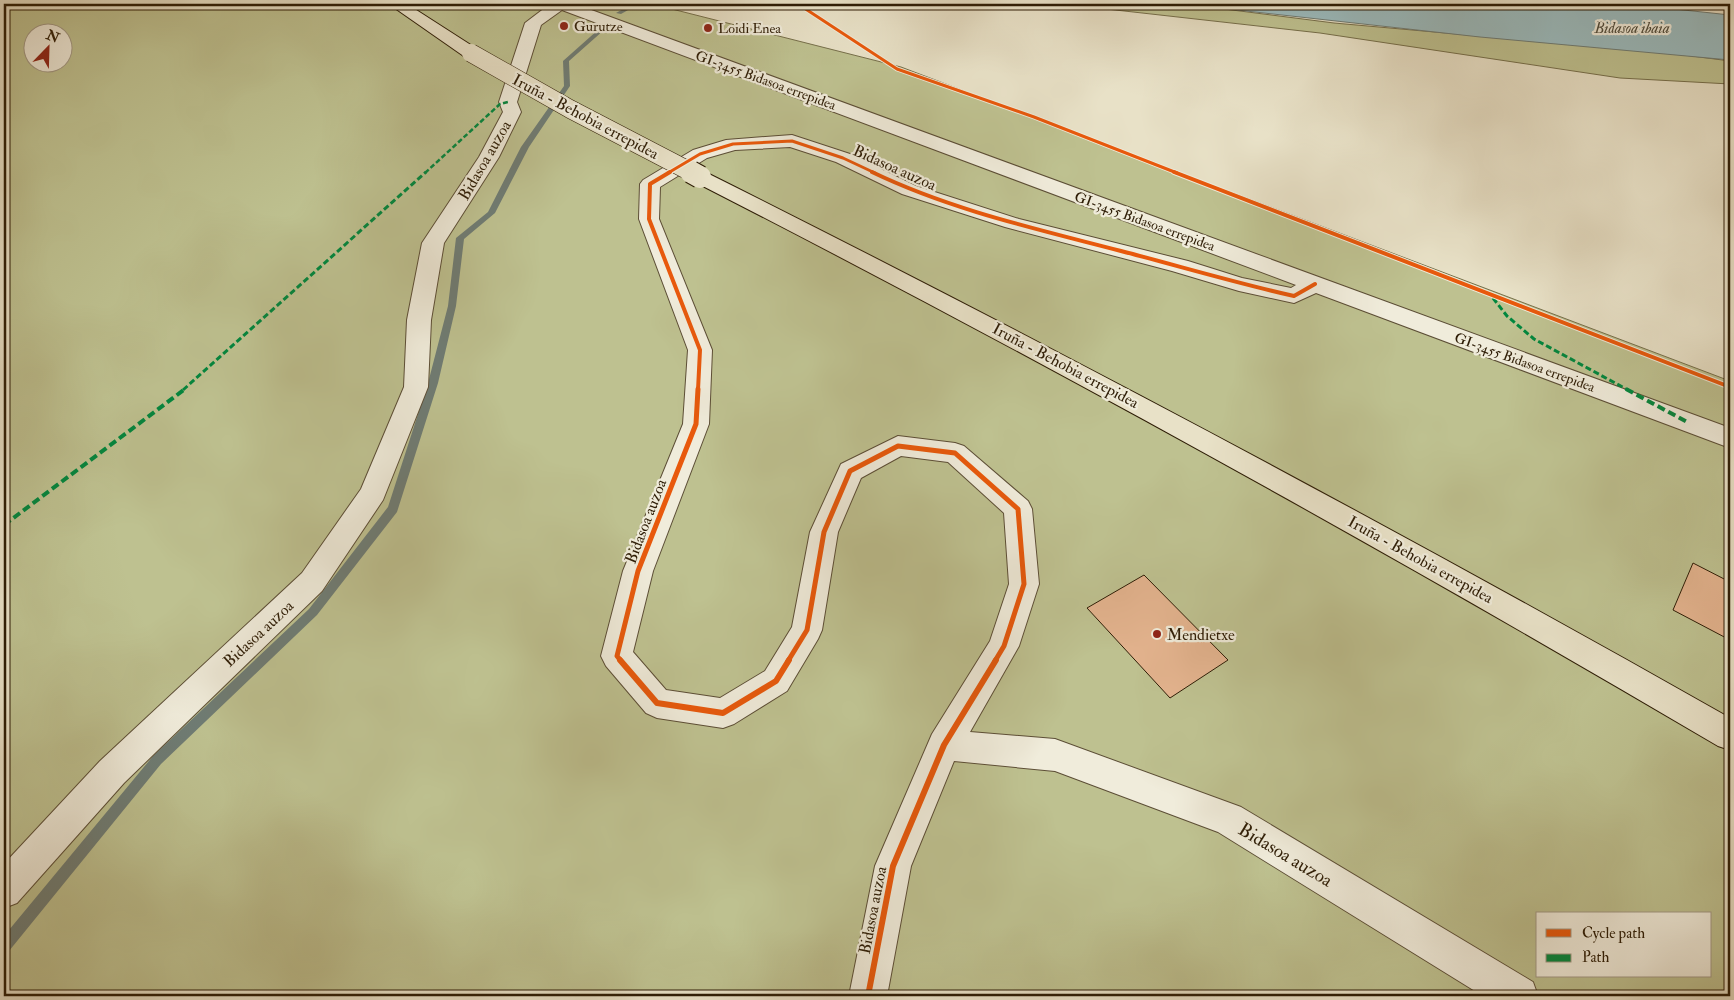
<svg xmlns="http://www.w3.org/2000/svg" width="1734" height="1000" font-family="'IM FELL Double Pica',serif">
	<rect width="100%" height="100%" fill="#e8e1c7"/>
	<filter id="stains"><feTurbulence type="fractalNoise" baseFrequency=".004" numOctaves="4"/><feColorMatrix values="0 0 0 0 .2 0 0 0 0 .09 0 0 0 0 .02 0 0 0 .5 -.17"/></filter>
	<radialGradient id="worn" r=".72"><stop offset=".6" stop-color="#630" stop-opacity="0"/><stop offset="1" stop-color="#630" stop-opacity=".3"/></radialGradient>
	<g fill="#bec190" stroke="#766f4b" fill-rule="evenodd">
		<path d="M4,4H660V6L901,67L1730,381V996H4ZM32,32H62V62H32ZM1538,914H1710V976H1538Z"/>
		<path d="M1062,4H1185L1334,23L1669,53L1730,61V84L1620,78L1320,33Z"/>
	</g>
	<path fill="#9bbbbe" stroke="#6f7c74" d="M1183,4H1628L1730,15V60L1480,37Z"/>
	<g fill="none" stroke-linecap="round" stroke-linejoin="round">
		<g fill="#6f7c74" fill-rule="evenodd">
			<path d="M632,4L637,5L621,14L616,13Z"/>
			<path d="M599,29L604,30L569,61L570,86L529,147L495,213L464,239L456,306L438,383L397,512L317,615L161,764L9,951L4,953V936L153,756L309,609L388,507L428,383L448,306L456,238L488,212L521,147L564,86L563,61Z"/>
		</g>
	</g>
	<g fill="#e3b38e" stroke="#2e1d06">
		<path d="M1693,563L1730,582V640L1673,610Z"/>
		<path d="M1144,575L1228,660L1170,698L1087,608Z"/>
	</g>
	<g fill="none" stroke-linecap="round" stroke-linejoin="round">
		<defs>
			<path id="minor" d="M550,4H575L1730,428V448L1316,293L1294,303L1239,291L1172,271L1005,227L902,194L836,162L790,147L735,150L707,158L660,187L659,219L712,350L709,424L653,571L633,652L666,690L720,698L765,671L792,627L810,532L841,464L898,436L955,443L964,446L1028,501L1032,509L1039,584L1019,646L970,732L1055,739L1241,807L1533,982L1538,996H1483L1218,832L1055,771L954,761L911,866L887,996H849L875,866L932,734L990,641L1009,584L1004,513L948,462L901,456L861,478L838,532L822,630L818,639L787,691L734,724L723,728L657,718L646,713L606,666L601,656L623,571L683,424L688,350L639,219L640,184L643,180L693,150L726,140L792,135L850,154L916,186L1019,219L1188,261L1242,278L1291,288L1296,285L562,10L541,25L517,102L521,112L499,157L444,243L431,320L428,387L383,500L322,591L124,783L17,903L4,908V864L100,761L302,573L361,489L404,387L407,320L422,243L479,157L503,112L499,102L525,23Z"/>
			<g id="highway">
				<path d="M389,4H407L477,49L480,53L477,57L471,58L465,57Z"/>
				<path d="M700,171L707,173C1053,346 1394,528 1730,718V750L1718,746C1382,548 1041,359 693,181L690,177L693,173Z"/>
			</g>
		</defs>
		<use href="#minor" stroke="#5c4e36" stroke-width="2"/>
		<use href="#highway" stroke="#2e1d06" stroke-width="2"/>
		<use href="#minor" fill="#f0ecdb" fill-rule="evenodd"/>
		<use href="#highway" fill="#e8e1c7" fill-rule="evenodd"/>
		<defs>
			<path id="highway-bridge-far1" d="M471,53L570,109L693,173"/>
			<path id="highway-bridge" d="M691,172L700,177"/>
		</defs>
		<use href="#highway-bridge-far1" stroke="#2e1d06" stroke-width="19" stroke-linecap="butt"/>
		<use href="#highway-bridge" stroke="#2e1d06" stroke-width="24" stroke-linecap="butt"/>
		<use href="#highway-bridge-far1" stroke="#e8e1c7" stroke-width="18"/>
		<use href="#highway-bridge" stroke="#e8e1c7" stroke-width="22"/>
		<path stroke="#00873e" stroke-width="2.5" stroke-dasharray="5 2.5" stroke-linecap="butt" d="M425,173L500,104L508,102"/>
		<g stroke="#00873e" stroke-width="3" stroke-dasharray="6 3" stroke-linecap="butt">
			<path d="M1493,298L1507,316L1534,339L1628,390"/>
			<path d="M183,390L426,172"/>
		</g>
		<g stroke="#00873e" stroke-width="4" stroke-dasharray="8 4" stroke-linecap="butt">
			<path d="M1626,389L1689,423"/>
			<path d="M4,525L185,389"/>
		</g>
		<defs>
			<g id="cycleway-far3">
				<path d="M798,4L897,69L1034,117L1177,173"/>
				<path d="M668,173L700,154L733,144L792,141L843,158L875,173"/>
			</g>
			<g id="cycleway-far2">
				<path d="M670,172L650,184L649,219L700,350L698,390"/>
				<path d="M872,172C951,210 1037,229 1121,251C1179,266 1236,283 1294,296L1315,284"/>
				<path d="M1174,172L1730,387"/>
			</g>
			<g id="cycleway-far1">
				<path d="M621,661L617,656L638,571L696,424L698,389"/>
				<path d="M788,661L807,630L824,532L850,471L898,446L955,453L1018,509L1024,584L1004,646L995,661"/>
			</g>
			<g id="cycleway">
				<path d="M620,660L657,703L723,713L776,681L789,660"/>
				<path d="M868,996L893,866L944,745L996,660"/>
			</g>
		</defs>
		<use href="#cycleway-far3" stroke="#f0ecdb" stroke-width="5"/>
		<use href="#cycleway-far2" stroke="#f0ecdb" stroke-width="6"/>
		<use href="#cycleway-far1" stroke="#f0ecdb" stroke-width="8"/>
		<use href="#cycleway" stroke="#f0ecdb" stroke-width="9"/>
		<use href="#cycleway-far3" stroke="#e8590c" stroke-width="3"/>
		<use href="#cycleway-far2" stroke="#e8590c" stroke-width="4"/>
		<use href="#cycleway-far1" stroke="#e8590c" stroke-width="5"/>
		<use href="#cycleway" stroke="#e8590c" stroke-width="6"/>
	</g>
	<g fill="#8f2418" stroke="#f0ecdb" stroke-width="2">
		<circle cx="564" cy="26" r="5"/>
		<circle cx="708" cy="28" r="5"/>
		<circle cx="1157" cy="634" r="5"/>
	</g>
	<g text-anchor="middle" stroke-width="4.5" stroke-linejoin="round" paint-order="stroke">
		<g font-size="14" fill="#2e1d06" stroke="#f0ecdb" text-anchor="start">
			<text x="574" y="31">Gurutze</text>
			<text x="718" y="33">Loidi Enea</text>
		</g>
		<g font-size="14" fill="#2e1d06" stroke="#f0ecdb">
			<text transform="translate(766 80) rotate(20)" y="5">GI-3455 Bidasoa errepidea</text>
			<text transform="translate(1145 221) rotate(20)" y="5">GI-3455 Bidasoa errepidea</text>
			<text transform="translate(1525 362) rotate(20)" y="5">GI-3455 Bidasoa errepidea</text>
		</g>
		<g font-size="15" font-style="italic" fill="#4f4c3d" stroke="#f0ecdb">
			<text x="1632" y="33">Bidasoa ibaia</text>
		</g>
		<g font-size="16" fill="#2e1d06" stroke="#f0ecdb">
			<text transform="translate(586 116) rotate(28)" y="6">Iruña - Behobia errepidea</text>
			<text transform="translate(484 160) rotate(-60)" y="6">Bidasoa auzoa</text>
			<text transform="translate(895 167) rotate(24)" y="6">Bidasoa auzoa</text>
			<text transform="translate(1066 365) rotate(28)" y="6">Iruña - Behobia errepidea</text>
			<text transform="translate(645 521) rotate(-69)" y="6">Bidasoa auzoa</text>
			<text transform="translate(1421 559) rotate(29)" y="6">Iruña - Behobia errepidea</text>
			<text transform="translate(258 633) rotate(-43)" y="6">Bidasoa auzoa</text>
			<text transform="translate(872 910) rotate(-79)" y="6">Bidasoa auzoa</text>
		</g>
		<g font-size="16" fill="#2e1d06" stroke="#f0ecdb" text-anchor="start">
			<text x="1167" y="640">Mendietxe</text>
		</g>
		<g font-size="19" fill="#2e1d06" stroke="#f0ecdb">
			<text transform="translate(1286 854) rotate(31)" y="7">Bidasoa auzoa</text>
		</g>
	</g>
	<rect width="1734" height="1000" fill="none" stroke="#e8e1c7" stroke-width="20"/>
	<rect x="5" y="5" width="1724" height="990" fill="none" stroke="#2e1d06" stroke-width="2.5"/>
	<rect x="10" y="10" width="1714" height="980" fill="none" stroke="#2e1d06"/>
	<rect x="1536" y="912" width="175" height="65" fill="#f0ecdb" stroke="#a29986"/>
	<rect x="1546" y="929" width="25" height="8" fill="#e8590c" stroke="#a29986"/>
	<text x="1582" y="938" font-size="15" fill="#2e1d06">Cycle path</text>
	<rect x="1546" y="954" width="25" height="8" fill="#00873e" stroke="#a29986"/>
	<text x="1582" y="962" font-size="15" fill="#2e1d06">Path</text>
	<g transform="translate(48 48) rotate(23)"><circle r="24" fill="#f0ecdb" stroke="#a29986"/>
	<path d="M0-4L9 19L0 12L-9 19Z" fill="#8f2418"/>
	<text y="-8" font-size="14" font-weight="bold" text-anchor="middle" fill="#2e1d06">N</text>
	</g>
	<rect width="100%" height="100%" filter="url(#stains)"/>
	<rect width="100%" height="100%" fill="url(#worn)"/>
</svg>
